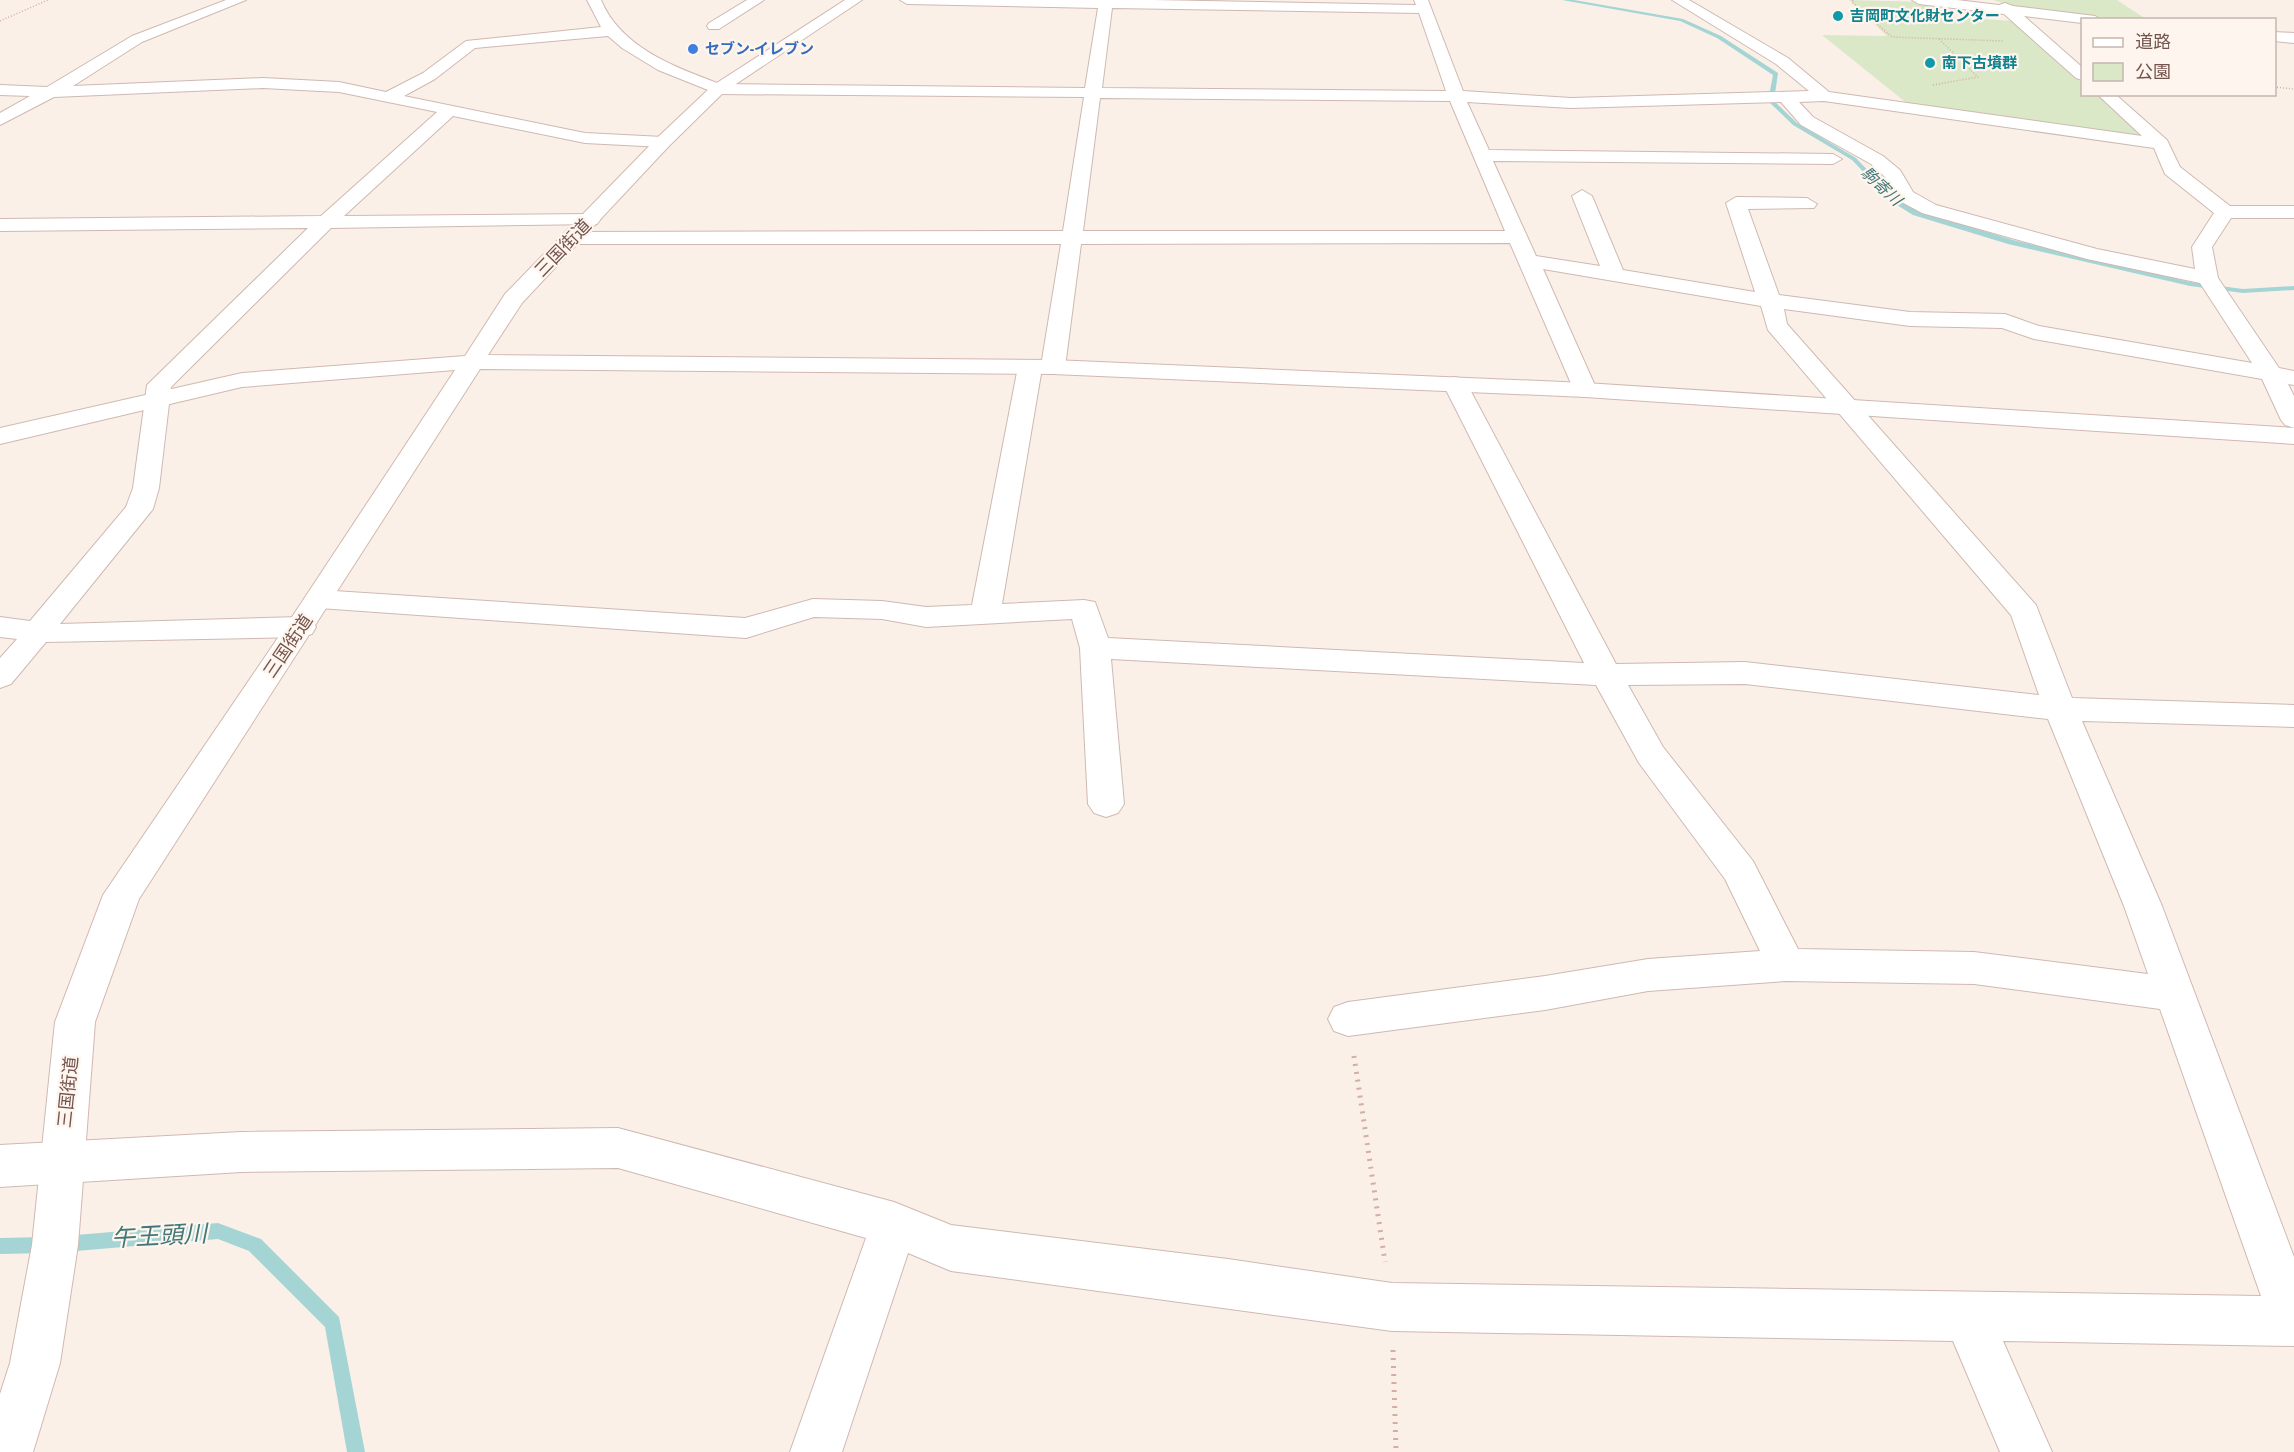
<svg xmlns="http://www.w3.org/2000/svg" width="2294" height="1452" font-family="'Archivo Narrow','Noto Sans JP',sans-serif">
	<rect width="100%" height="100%" fill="#fbf0e8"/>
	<g fill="#dae8c7">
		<path d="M1849,0L1928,2L1948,17L2015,21L2082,80V94L2099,95L2148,137L1909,105L1822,35L1887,36Z"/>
		<path d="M1993,0H2117L2146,19C2096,19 2041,16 1993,0Z"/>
	</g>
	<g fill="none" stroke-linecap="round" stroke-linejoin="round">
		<g fill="#a4d5d4" fill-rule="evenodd">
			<path d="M1562,0H1574L1683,19L1721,36L1778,73L1774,101L1797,123L1856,158L1896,200L1919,211L2013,240L2190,282L2243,289L2294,286V290L2243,293L2190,286L2008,244L1913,215L1892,202L1852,160L1793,125L1768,101L1773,75L1717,38L1680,21Z"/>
			<path d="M218,1223L261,1239L339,1317L365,1452H347L325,1327L249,1251L218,1239L64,1252L58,1250L56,1244L58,1238L64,1236Z"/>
			<path d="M47,1237L53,1239L55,1245L53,1251L47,1253L0,1254V1238Z"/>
		</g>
		<defs>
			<g id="street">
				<path d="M226,0H246L142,42L73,86L263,78L339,82L386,92L423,73L466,41L601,27L587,0H601C621,48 675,67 720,84L1085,88L1098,8L907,4L900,0H1152L1416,5L1414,0H1428L1463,91L1571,98L1809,91L1776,64L1672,0H1689L1788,58L1829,92L2142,136L2097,94H2115L2167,140L2180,167L2230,206H2294V218H2231L2212,247L2218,278L2279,368L2294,371V385L2288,384L2294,396V428L2285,425L2281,420L2262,379L2034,339L2002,328L1910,326L1784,309L1787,324L2036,605L2072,698L2294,705V727L2082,721L2162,906L2294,1257V1346L2003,1341L2052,1452H2000L1953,1341L1392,1331L951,1271L908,1253L842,1452H790L866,1238L618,1168L241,1172L0,1187V1145L241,1132L618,1128L894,1202L951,1225L1228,1259L1392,1283L2261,1296L2160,1009L1974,984L1786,981L1648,991L1545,1010L1348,1036L1334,1031L1328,1019L1334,1007L1348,1002L1545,976L1648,959L1760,951L1725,879L1639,763L1596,685L1111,659L1124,804L1118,813L1106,817L1094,813L1088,804L1080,648L1072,619L926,627L882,619L814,617L746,638L319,608L309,606L304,599L309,592L319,590L745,618L813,599L882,601L926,607L972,605L1018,367L1022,362H1038L1041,366L1061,244H572L565,242L562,238L565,234L572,232L1063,231L1084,97L718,94L658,70L622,48L608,36L475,48L435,79L404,96L585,133L663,137L672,142L663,147L585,143L453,116L344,216L590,214L597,216L600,220L597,224L331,228L171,387L159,488L153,509L60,624L301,617L312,620L316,627L312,634L301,637L46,642L11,684L0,688V658L17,639L0,637V617L30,621L126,507L133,488L147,385L308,228L0,231V219L321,216L437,112L339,92L263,88L54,97L0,125V113L30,96L0,95V85L47,87L132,36ZM1112,8L1419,13L1446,91L1102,88ZM1100,98L1450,101L1505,231H1083ZM1824,101L2154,148L2165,174L2214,213L2192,247L2195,269L2097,249L1936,205L1913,192L1900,170L1883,156L1813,117L1799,102ZM1467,102L1571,108L1781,102L1801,125L1871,164L1885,177L1898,200L1922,213L2087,259L2200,283L2252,363L2039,326L2005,314L1910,312L1779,295L1748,209L1814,208L1817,204L1807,198L1736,197L1726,203L1755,292L1623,270L1592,196L1582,190L1572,196L1600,266L1536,256L1493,161L1833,164L1842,159L1833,154L1489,150ZM1510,243L1576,395L1585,397L1594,395L1597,390L1543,269L1761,306L1768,330L2011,615L2039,695L1745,662L1616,664L1467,384L1464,379L1455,377L1446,379L1443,384L1584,663L1108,638L1095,602L1084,600L1002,604L1042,368L1045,372H1061L1065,367L1081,244ZM1745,684L2048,719L2124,906L2148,974L1974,952L1798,949L1753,861L1663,747L1628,685Z"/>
				<path d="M747,0H764L719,29H709L707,26L709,23Z"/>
				<path d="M1912,0H1957L1999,5L2005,3L2013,6L2095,16L2102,20H2082V23L2024,16L2082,67V80L2076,78L2004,14L1919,4Z"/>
				<path d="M2274,32L2294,33V43L2274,41Z"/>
			</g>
			<path id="secondary" d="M845,0H862L724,92L669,146L522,303L488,355L1053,360L1585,383L2294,428V444L1585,397L1053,374L480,369L139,899L95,1022L78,1245L60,1363L33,1452H0V1394L10,1363L32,1245L55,1022L103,895L290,620L455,370L242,387L0,444V428L242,373L465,356L505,294L657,138L712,86Z"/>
		</defs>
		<use href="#street" stroke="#ceb9b1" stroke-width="2"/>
		<use href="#secondary" stroke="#d1b8af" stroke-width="2"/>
		<g stroke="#d4aea4" stroke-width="1.5" stroke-dasharray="1 2" stroke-linecap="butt">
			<path d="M1853,0L1852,2L1892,37L2004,41"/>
			<path d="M0,21L48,0"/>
			<path d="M1933,85L1978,77L1938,38"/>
			<path d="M2274,87L2294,89"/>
		</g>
		<g stroke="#d4aea4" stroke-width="5" stroke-dasharray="2 6" stroke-linecap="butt">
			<path d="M1354,1056L1385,1262"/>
			<path d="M1393,1350L1396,1452"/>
		</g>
		<use href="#street" fill="#fff" fill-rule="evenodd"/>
		<use href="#secondary" fill="#fff" fill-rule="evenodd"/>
	</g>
	<g fill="#0f9aa8" stroke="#fef5ee" stroke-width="2">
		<circle cx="1838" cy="16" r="6"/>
		<circle cx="1930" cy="63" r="6"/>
	</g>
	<circle fill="#3f7fe0" stroke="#fef5ee" stroke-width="2" cx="693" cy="49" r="6"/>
	<g text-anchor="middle" stroke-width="4.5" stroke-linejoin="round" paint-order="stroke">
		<g font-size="15" font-weight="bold" fill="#0d838f" stroke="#fef5ee" text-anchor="start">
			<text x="1850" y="21">吉岡町文化財センター</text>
			<text x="1942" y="68">南下古墳群</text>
		</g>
		<g font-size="15" font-weight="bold" fill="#366cbe" stroke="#fef5ee" text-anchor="start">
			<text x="705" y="54">セブン-イレブン</text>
		</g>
		<g font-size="16" font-style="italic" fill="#427877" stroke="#fef5ee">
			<text transform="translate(1882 186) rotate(43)" y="6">駒寄川</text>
		</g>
		<g font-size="18" fill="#73544d" stroke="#fef5ee">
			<text transform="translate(563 248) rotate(-46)" y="6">三国街道</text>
			<text transform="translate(288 646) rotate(-56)" y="6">三国街道</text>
			<text transform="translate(68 1092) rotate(-84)" y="6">三国街道</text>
		</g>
		<g font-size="24" font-style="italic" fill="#427877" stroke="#fef5ee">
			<text transform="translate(159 1236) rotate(-3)" y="8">午王頭川</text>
		</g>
	</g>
	<rect x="2081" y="18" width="195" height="78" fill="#fef5ee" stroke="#c6b5ae" stroke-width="1.5"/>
	<rect x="2093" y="38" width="30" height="9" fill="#ffffff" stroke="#c6b5ae" stroke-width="1.5"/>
	<text x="2135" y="48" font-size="18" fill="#73544d">道路</text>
	<rect x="2093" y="63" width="30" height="18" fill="#dae8c7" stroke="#c6b5ae" stroke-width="1.5"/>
	<text x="2135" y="78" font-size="18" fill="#73544d">公園</text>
</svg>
